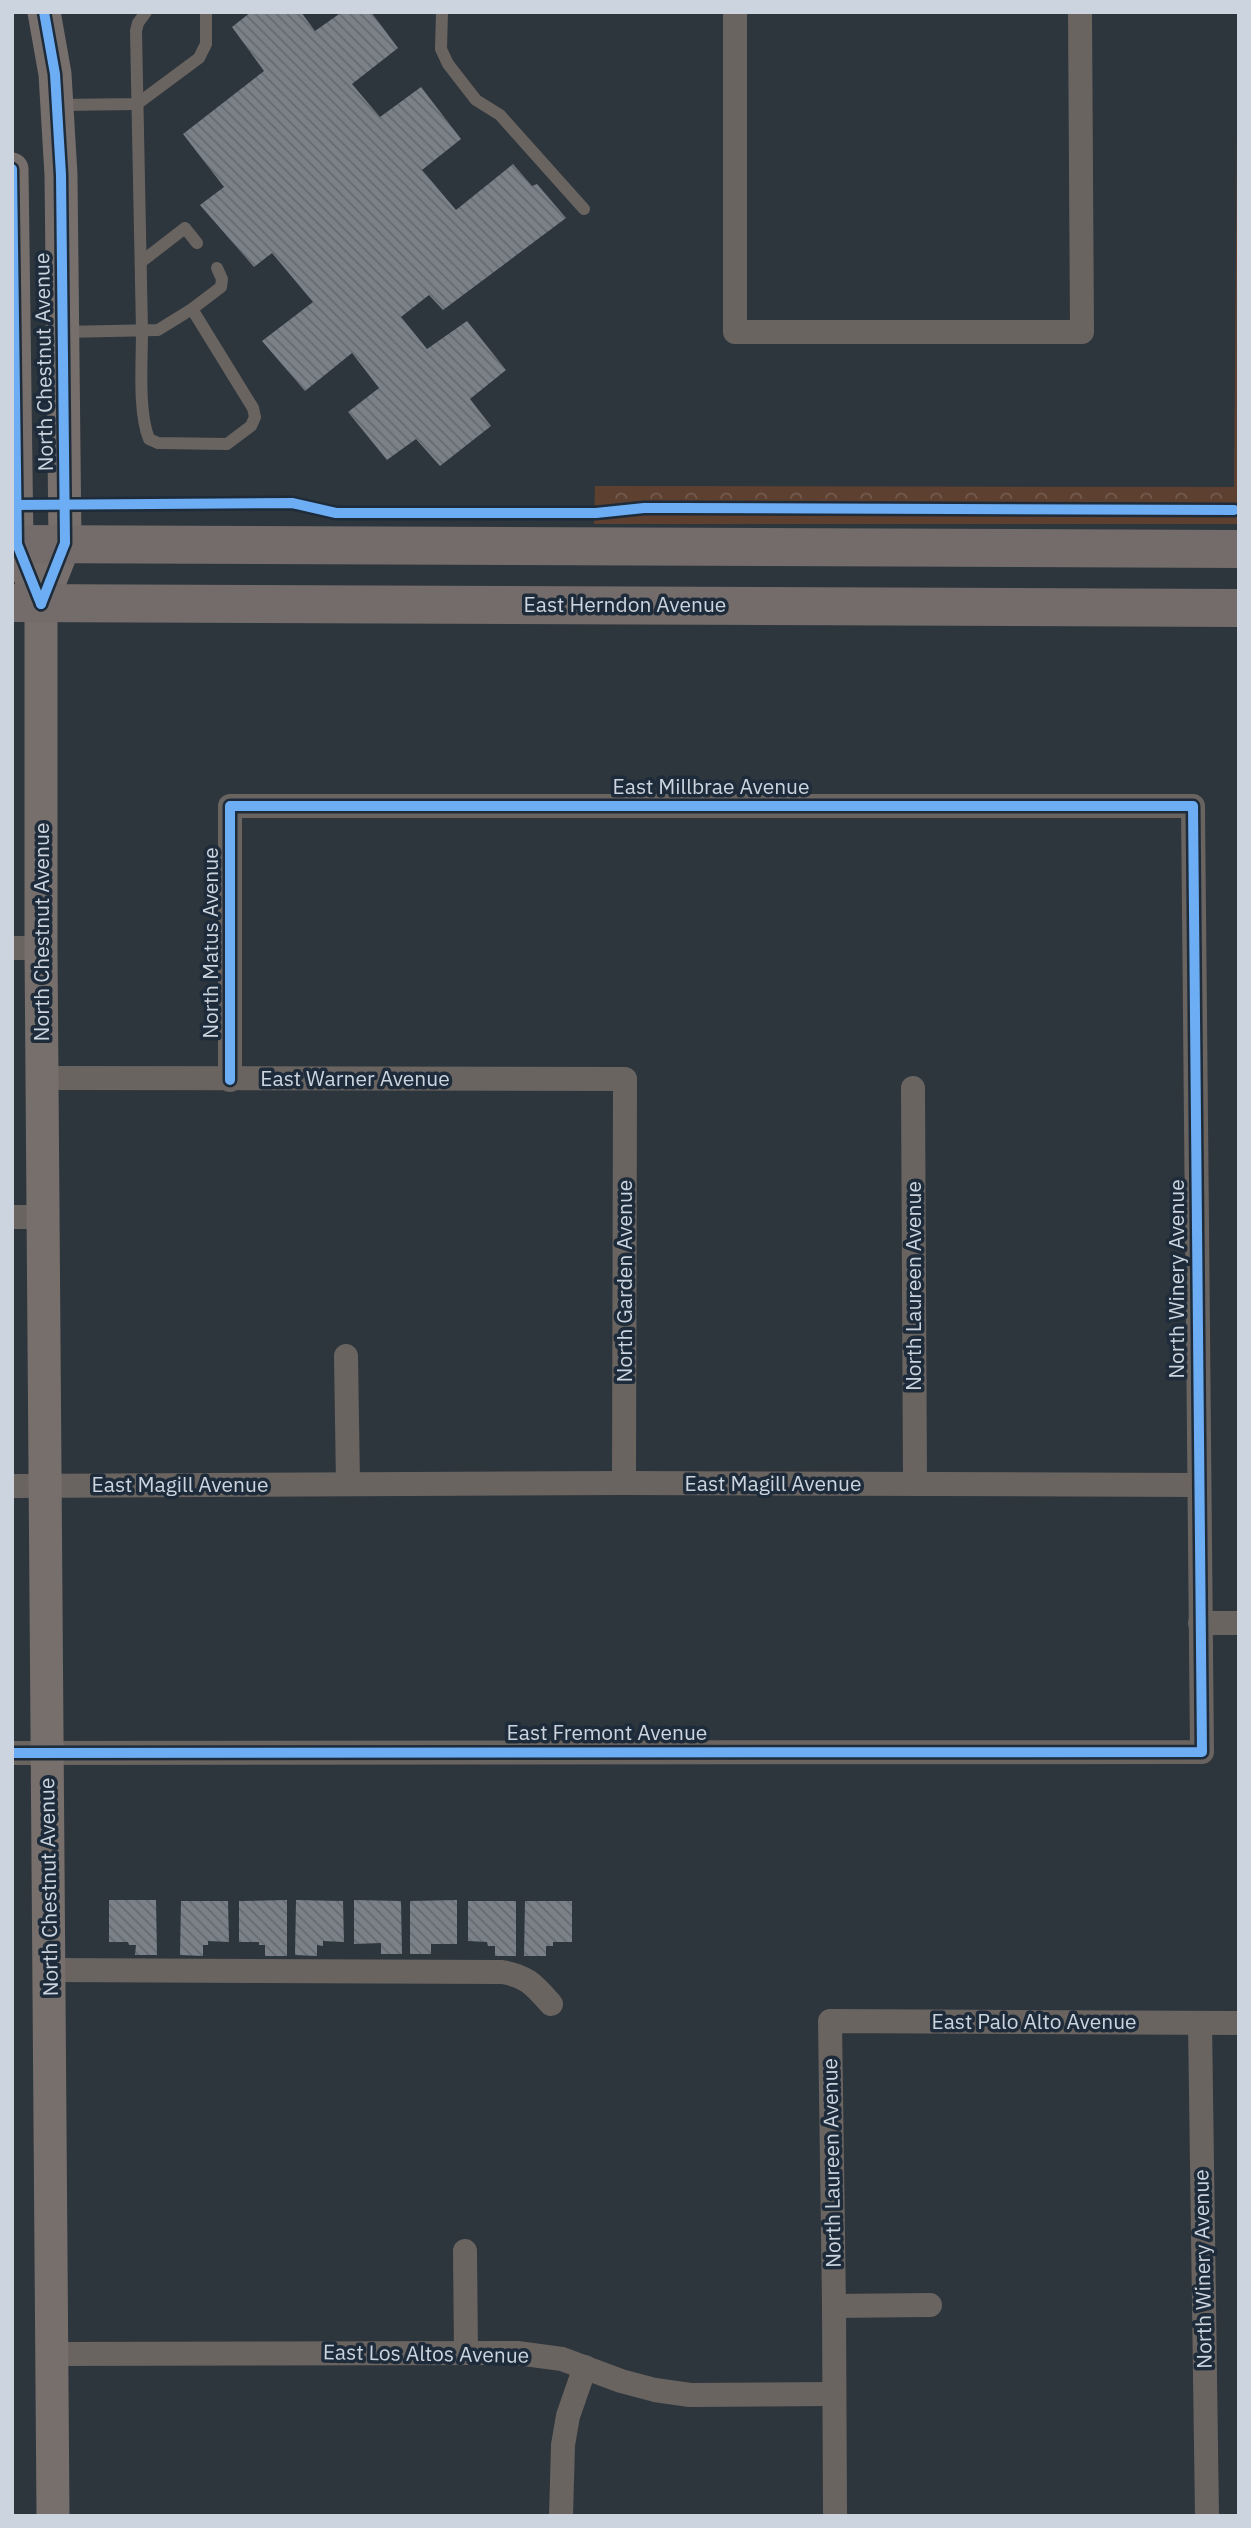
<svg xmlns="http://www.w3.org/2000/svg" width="1251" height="2528" font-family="'IBM Plex Sans',sans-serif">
	<defs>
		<pattern id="grass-tufts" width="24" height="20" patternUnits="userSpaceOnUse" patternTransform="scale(1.75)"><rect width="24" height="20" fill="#5d4030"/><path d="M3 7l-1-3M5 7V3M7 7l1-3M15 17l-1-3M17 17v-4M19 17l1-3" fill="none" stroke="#735b4e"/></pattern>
		<pattern id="forest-crowns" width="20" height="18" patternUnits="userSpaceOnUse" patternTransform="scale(1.75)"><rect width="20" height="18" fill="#5d4030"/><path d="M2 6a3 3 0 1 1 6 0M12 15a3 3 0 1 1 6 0" fill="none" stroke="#735b4e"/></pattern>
		<pattern id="building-back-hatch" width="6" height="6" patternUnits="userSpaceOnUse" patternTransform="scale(1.75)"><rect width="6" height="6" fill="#7a8188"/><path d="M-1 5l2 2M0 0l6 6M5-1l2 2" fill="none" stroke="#656a70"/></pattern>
	</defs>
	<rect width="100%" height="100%" fill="#2d353d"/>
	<path fill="url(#grass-tufts)" d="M1238,12H1239V524H1234V487Z"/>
	<path fill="url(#forest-crowns)" d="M595,486L1234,487V524H594Z"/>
	<g fill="url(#building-back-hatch)">
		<path d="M251,12H301L315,31L342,12H371L398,48L352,84L380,117L421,87L461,139L422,170L456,210L513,164L532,186L537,184L566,218L443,310L429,295L401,317L427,349L467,321L506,370L470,399L491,426L440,466L416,439L387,460L348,412L379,388L352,353L305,391L262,341L313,302L272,253L254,267L200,205L224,187L183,134L264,71L232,27Z"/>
		<path d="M109,1900H156L157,1955H135L136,1945H129L128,1942H109Z"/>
		<path d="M287,1900V1956H265V1945H259V1942H239V1901Z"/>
		<path d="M296,1900L343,1901L344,1942L323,1941V1946L317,1945V1956L295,1955Z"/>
		<path d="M354,1900L401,1901L402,1954H381V1943L354,1944Z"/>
		<path d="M457,1900V1944H431V1954H410V1901Z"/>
		<path d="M181,1901H228L229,1942L208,1941V1945H203V1956L180,1955Z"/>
		<path d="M468,1901H516V1956H495V1946H488L487,1942L468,1941Z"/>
		<path d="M525,1901H572V1942H553V1946H546V1956H524Z"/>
	</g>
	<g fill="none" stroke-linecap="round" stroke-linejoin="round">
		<g stroke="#6a6461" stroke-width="12">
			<path d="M442,12L441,49L448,64L476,100L500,115L584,209"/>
			<path d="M58,105L137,104L199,58L206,44V12"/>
			<path d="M141,262L185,228L197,243"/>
			<path d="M192,309L221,287L222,279L217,268"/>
			<path d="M63,332L158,330L192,309L253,408L255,417L251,426L227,444L158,443L149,439C138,412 142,362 142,331L136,31L138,23L146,12"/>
		</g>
		<g stroke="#6a6461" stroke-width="24">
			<path d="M735,12V332H1082L1080,12"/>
			<path d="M12,948H41"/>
			<path d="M43,1078L625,1079L624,1483"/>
			<path d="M913,1088L915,1484"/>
			<path d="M12,1217H44"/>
			<path d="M346,1356L348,1484"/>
			<path d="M12,1486L624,1483L1198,1485"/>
			<path d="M1200,1623H1239"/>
			<path d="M12,1753L1202,1752L1193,806H230V1080"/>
			<path d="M50,1970L502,1972C527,1976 534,1985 551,2004"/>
			<path d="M1200,2023L1207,2516"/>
			<path d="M465,2251L466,2352"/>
			<path d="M834,2306L930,2305"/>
			<path d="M53,2354L517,2353L562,2359L621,2381L655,2390L690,2395L834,2394"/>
			<path d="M561,2516L563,2445L568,2416L585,2367"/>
			<path d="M835,2516L834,2306L830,2021L1239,2023"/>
		</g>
		<g stroke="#766f6b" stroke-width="33">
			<path d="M12,169L17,544L41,604V948L53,2516"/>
			<path d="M41,604L65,543L61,175L55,74L44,12"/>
		</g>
		<g stroke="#736c6a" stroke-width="38">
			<path d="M12,544L1239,549"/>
			<path d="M12,603L1239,608"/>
		</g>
		<defs>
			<g id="cycleway">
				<path d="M12,169L17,544L41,604"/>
				<path d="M12,505L292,503L336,513H596L644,508H678L1234,510"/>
				<path d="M41,604L65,543L61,175L55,74L44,12"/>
				<path d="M12,1753L1202,1752L1193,806H230V1080"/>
			</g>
		</defs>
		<use href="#cycleway" stroke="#1d2b3a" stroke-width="15"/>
		<use href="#cycleway" stroke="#6dadf4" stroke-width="10"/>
	</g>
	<g text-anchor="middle" stroke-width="7" stroke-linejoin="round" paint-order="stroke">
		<g font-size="21" fill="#ccd5df" stroke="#1d2b3a">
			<text transform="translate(44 362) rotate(-91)" y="7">North Chestnut Avenue</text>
			<text x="625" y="612">East Herndon Avenue</text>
			<text x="711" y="794">East Millbrae Avenue</text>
			<text transform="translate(42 932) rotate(-90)" y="7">North Chestnut Avenue</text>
			<text transform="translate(211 943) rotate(-90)" y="7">North Matus Avenue</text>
			<text x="355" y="1086">East Warner Avenue</text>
			<text transform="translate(1177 1279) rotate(-90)" y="7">North Winery Avenue</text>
			<text transform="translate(625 1281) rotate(-90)" y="7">North Garden Avenue</text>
			<text transform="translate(914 1286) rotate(-90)" y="7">North Laureen Avenue</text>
			<text x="773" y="1491">East Magill Avenue</text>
			<text x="180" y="1492">East Magill Avenue</text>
			<text x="607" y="1740">East Fremont Avenue</text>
			<text transform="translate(49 1887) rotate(-91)" y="7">North Chestnut Avenue</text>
			<text x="1034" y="2029">East Palo Alto Avenue</text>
			<text transform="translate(832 2163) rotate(-91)" y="7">North Laureen Avenue</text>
			<text transform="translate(1203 2269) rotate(-91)" y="7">North Winery Avenue</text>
			<text transform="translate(426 2354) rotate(1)" y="7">East Los Altos Avenue</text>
		</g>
	</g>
	<rect width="1251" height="2528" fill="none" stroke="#ccd5df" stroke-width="28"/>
</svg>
